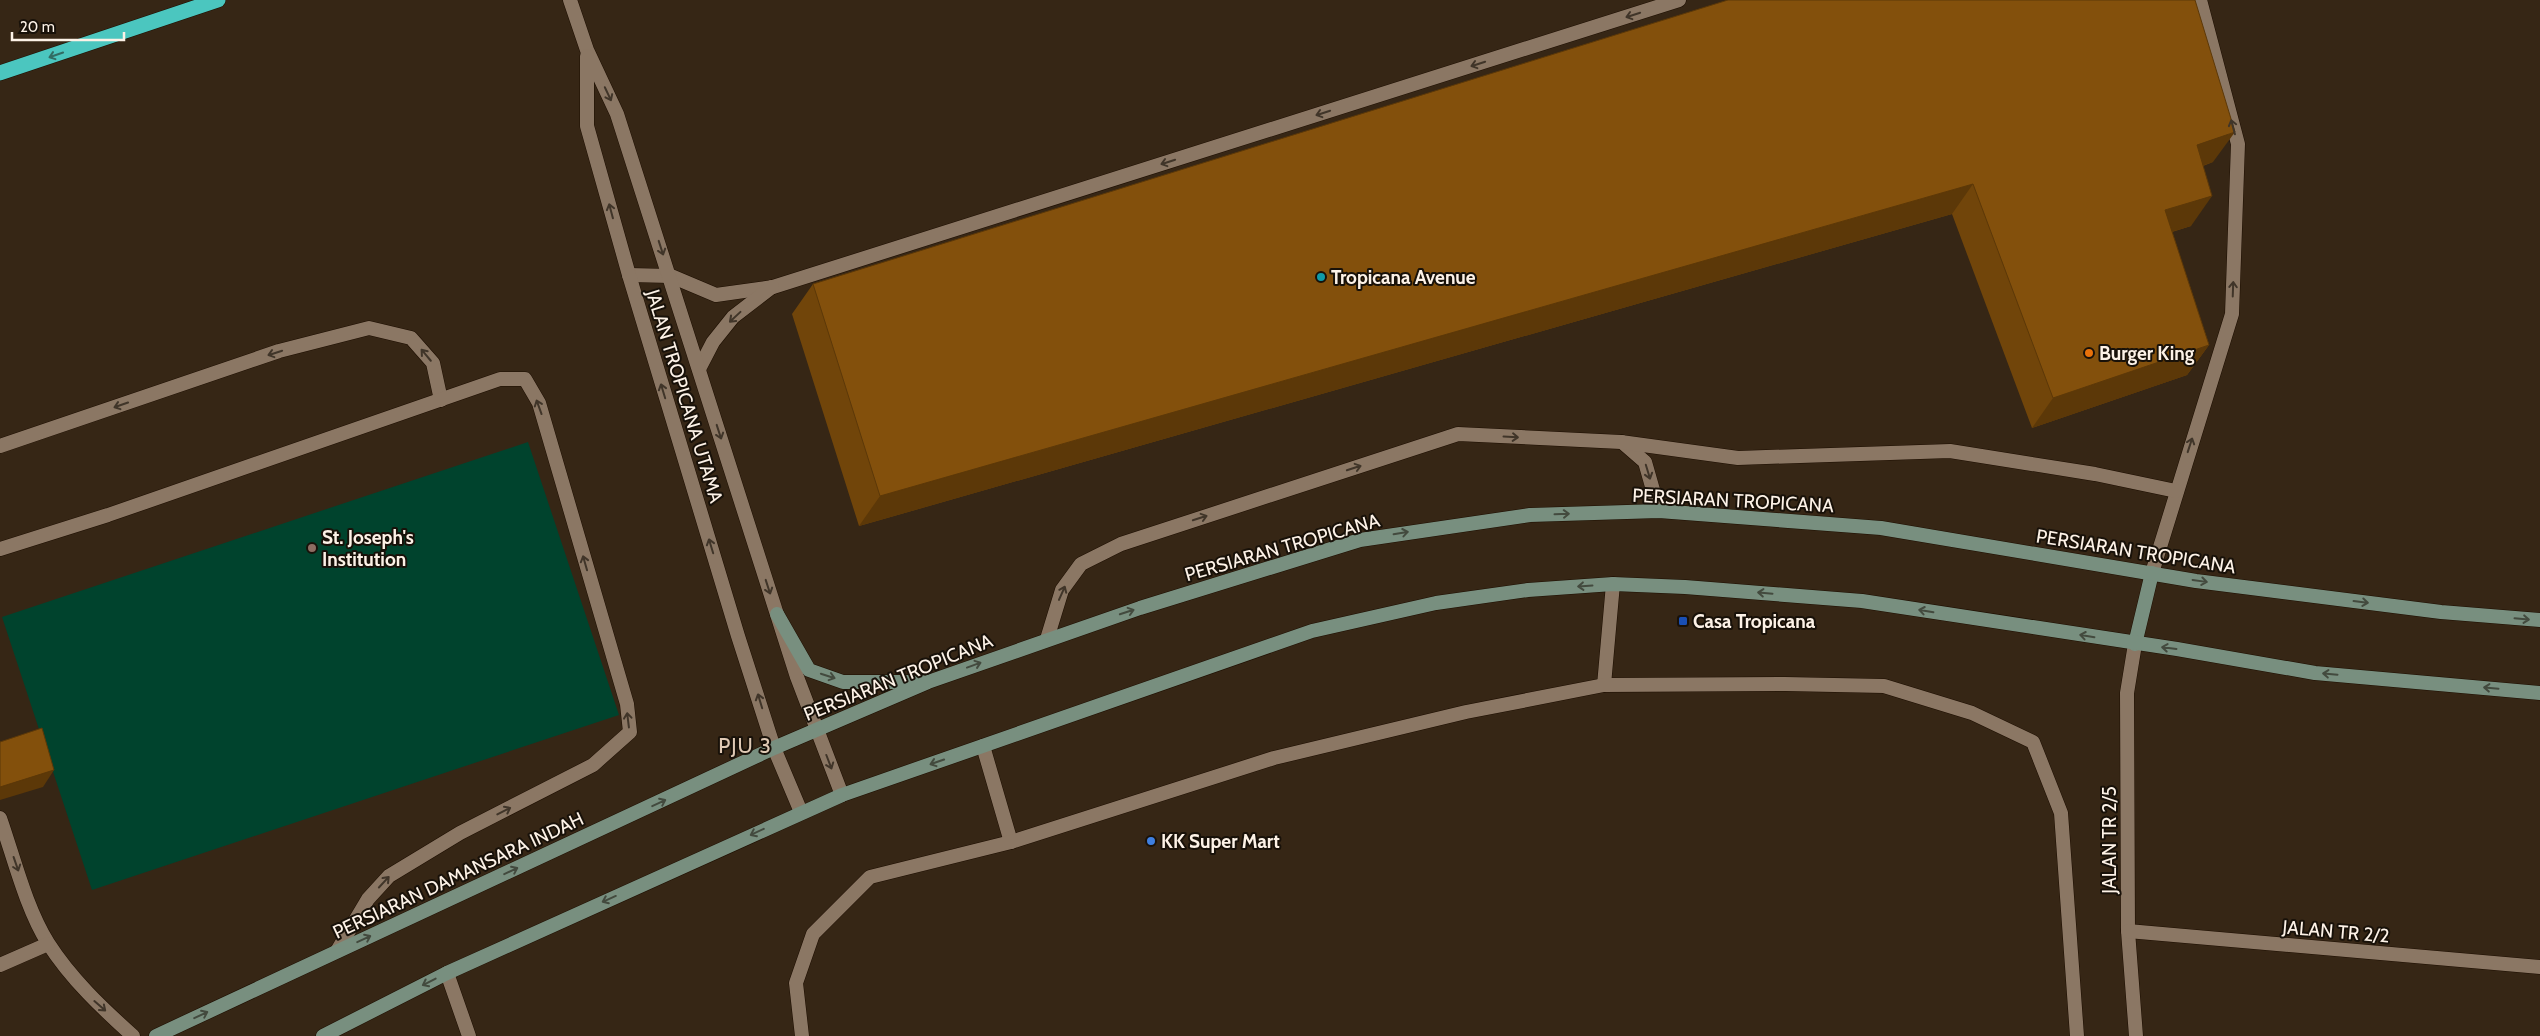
<svg xmlns="http://www.w3.org/2000/svg" width="2540" height="1036" font-family="Cabin,sans-serif">
	<rect width="100%" height="100%" fill="#362615"/>
	<path fill="#00432d" d="M528,442L619,715L92,890L2,617Z"/>
	<g fill="none" stroke-linecap="round" stroke-linejoin="round">
		<defs>
			<g id="service">
				<path d="M629,275L671,276L716,295L773,287L1679,0"/>
				<path d="M699,369L713,342L733,317L772,287"/>
				<path d="M1622,442L1645,462L1659,511"/>
				<path d="M0,446L279,351L369,328L411,338L433,363L441,400"/>
				<path d="M0,549L108,515L500,379H525L539,403L627,704L630,732L593,765L460,833L389,876L368,899L337,951"/>
				<path d="M2152,573L2232,314L2238,144L2200,0"/>
				<path d="M1047,639L1062,590L1081,564L1121,544L1458,434L1621,442L1738,458L1950,451L2095,474L2176,491"/>
				<path d="M1604,685L1613,584"/>
				<path d="M983,746L1011,842"/>
				<path d="M0,818C14,858 26,908 48,943C71,979 102,1008 133,1036"/>
				<path d="M0,965L48,944"/>
				<path d="M802,1036L796,983L813,934L870,877L1011,842L1274,758L1466,712L1604,685L1785,684L1884,686L1972,713L2033,742L2061,813L2077,1036"/>
			</g>
			<g id="minor">
				<path d="M2135,644L2127,693L2128,931L2136,1036"/>
				<path d="M2128,931L2540,967"/>
				<path d="M447,973L469,1036"/>
			</g>
			<g id="tertiary">
				<path d="M570,0L587,50L617,114L797,677L842,795"/>
				<path d="M587,56V126L629,275L738,636L774,748L801,812"/>
			</g>
			<g id="secondary">
				<path d="M777,614L809,670L843,682H922"/>
				<path d="M2135,644L2152,573"/>
				<path d="M156,1036L774,748L928,682L1140,608L1360,540L1530,515L1659,511L1881,528L2196,581L2441,612L2540,620"/>
				<path d="M323,1036L447,973L842,795L1312,631L1436,603L1528,590L1613,584L1685,587L1862,601L2177,649L2315,673L2540,693"/>
			</g>
			<path id="motorway" d="M0,73L218,0"/>
		</defs>
		<use href="#service" stroke="#1d0e01" stroke-width="15"/>
		<use href="#minor" stroke="#1d0e01" stroke-width="15"/>
		<use href="#tertiary" stroke="#1d0e01" stroke-width="15"/>
		<use href="#secondary" stroke="#1d0e01" stroke-width="15"/>
		<use href="#motorway" stroke="#1d0e01" stroke-width="16"/>
		<use href="#service" stroke="#8b7764" stroke-width="14"/>
		<use href="#minor" stroke="#8b7764" stroke-width="14"/>
		<use href="#tertiary" stroke="#8b7764" stroke-width="14"/>
		<use href="#secondary" stroke="#788f7f" stroke-width="14"/>
		<use href="#motorway" stroke="#4bc6bf" stroke-width="15"/>
	</g>
	<path fill="#71450a" d="M2213,162L2203,166L2191,226L2172,232L2209,345L2187,375L2032,428L1952,214L859,526L792,314L813,284Z"/>
	<g fill="#5c3808">
		<path d="M2235,132L2213,162L2175,175L2197,145Z"/>
		<path d="M1973,184L1952,214L859,526L880,496Z"/>
		<path d="M2212,196L2191,226L2144,240L2165,210Z"/>
		<path d="M2209,345L2187,375L2032,428L2053,398Z"/>
		<path d="M54,770L43,787L0,800V787Z"/>
	</g>
	<g fill="#83500c" stroke="#5c3808">
		<path d="M1728,0H2195L2235,132L2197,145L2212,196L2165,210L2209,345L2053,398L1973,184L880,496L813,284Z"/>
		<path d="M42,728L54,770L0,787V742Z"/>
	</g>
	<defs><path id="oneway-shaft" d="M-6 0H5M1.5-3L5.5 0L1.5 3" fill="none" stroke-width="1.6" stroke-linecap="round" stroke-linejoin="round" transform="scale(1.25)"/></defs>
	<g stroke="#403529">
		<use href="#oneway-shaft" transform="translate(1633 15) rotate(162)"/>
		<use href="#oneway-shaft" transform="translate(1478 64) rotate(162)"/>
		<use href="#oneway-shaft" transform="translate(608 94) rotate(65)"/>
		<use href="#oneway-shaft" transform="translate(1323 113) rotate(162)"/>
		<use href="#oneway-shaft" transform="translate(2233 127) rotate(-105)"/>
		<use href="#oneway-shaft" transform="translate(1168 162) rotate(162)"/>
		<use href="#oneway-shaft" transform="translate(611 211) rotate(-105)"/>
		<use href="#oneway-shaft" transform="translate(661 248) rotate(72)"/>
		<use href="#oneway-shaft" transform="translate(2233 289) rotate(-88)"/>
		<use href="#oneway-shaft" transform="translate(735 317) rotate(137)"/>
		<use href="#oneway-shaft" transform="translate(275 353) rotate(162)"/>
		<use href="#oneway-shaft" transform="translate(426 355) rotate(-130)"/>
		<use href="#oneway-shaft" transform="translate(663 391) rotate(-107)"/>
		<use href="#oneway-shaft" transform="translate(121 405) rotate(161)"/>
		<use href="#oneway-shaft" transform="translate(539 407) rotate(-110)"/>
		<use href="#oneway-shaft" transform="translate(719 432) rotate(72)"/>
		<use href="#oneway-shaft" transform="translate(1511 437) rotate(3)"/>
		<use href="#oneway-shaft" transform="translate(2190 445) rotate(-72)"/>
		<use href="#oneway-shaft" transform="translate(1354 468) rotate(-18)"/>
		<use href="#oneway-shaft" transform="translate(1648 472) rotate(73)"/>
		<use href="#oneway-shaft" transform="translate(1200 518) rotate(-18)"/>
		<use href="#oneway-shaft" transform="translate(711 546) rotate(-107)"/>
		<use href="#oneway-shaft" transform="translate(585 563) rotate(-106)"/>
		<use href="#oneway-shaft" transform="translate(768 587) rotate(72)"/>
		<use href="#oneway-shaft" transform="translate(1062 593) rotate(-66)"/>
		<use href="#oneway-shaft" transform="translate(760 701) rotate(-107)"/>
		<use href="#oneway-shaft" transform="translate(628 720) rotate(-97)"/>
		<use href="#oneway-shaft" transform="translate(829 762) rotate(69)"/>
		<use href="#oneway-shaft" transform="translate(504 811) rotate(-27)"/>
		<use href="#oneway-shaft" transform="translate(16 864) rotate(71)"/>
		<use href="#oneway-shaft" transform="translate(384 882) rotate(-47)"/>
		<use href="#oneway-shaft" transform="translate(100 1006) rotate(41)"/>
	</g>
	<use stroke="#326c64" href="#oneway-shaft" transform="translate(56 55) rotate(161)"/>
	<g stroke="#434a3e">
		<use href="#oneway-shaft" transform="translate(1562 514) rotate(-2)"/>
		<use href="#oneway-shaft" transform="translate(1401 533) rotate(-9)"/>
		<use href="#oneway-shaft" transform="translate(2200 581) rotate(8)"/>
		<use href="#oneway-shaft" transform="translate(1585 586) rotate(176)"/>
		<use href="#oneway-shaft" transform="translate(1765 593) rotate(-175)"/>
		<use href="#oneway-shaft" transform="translate(2361 602) rotate(7)"/>
		<use href="#oneway-shaft" transform="translate(1926 611) rotate(-171)"/>
		<use href="#oneway-shaft" transform="translate(1127 612) rotate(-18)"/>
		<use href="#oneway-shaft" transform="translate(2522 619) rotate(5)"/>
		<use href="#oneway-shaft" transform="translate(2087 636) rotate(-171)"/>
		<use href="#oneway-shaft" transform="translate(2169 648) rotate(-173)"/>
		<use href="#oneway-shaft" transform="translate(974 665) rotate(-20)"/>
		<use href="#oneway-shaft" transform="translate(2330 674) rotate(-175)"/>
		<use href="#oneway-shaft" transform="translate(828 676) rotate(18)"/>
		<use href="#oneway-shaft" transform="translate(2491 688) rotate(-175)"/>
		<use href="#oneway-shaft" transform="translate(937 762) rotate(161)"/>
		<use href="#oneway-shaft" transform="translate(659 803) rotate(-25)"/>
		<use href="#oneway-shaft" transform="translate(757 832) rotate(155)"/>
		<use href="#oneway-shaft" transform="translate(511 871) rotate(-25)"/>
		<use href="#oneway-shaft" transform="translate(609 899) rotate(156)"/>
		<use href="#oneway-shaft" transform="translate(364 939) rotate(-25)"/>
		<use href="#oneway-shaft" transform="translate(429 982) rotate(153)"/>
		<use href="#oneway-shaft" transform="translate(201 1015) rotate(-25)"/>
	</g>
	<circle fill="#0f9aa8" stroke="#181109" stroke-width="2" cx="1321" cy="277" r="5"/>
	<circle fill="#e8710a" stroke="#181109" stroke-width="2" cx="2089" cy="353" r="5"/>
	<circle fill="#8d6e63" stroke="#181109" stroke-width="2" cx="312" cy="548" r="5"/>
	<rect fill="#1a4fb4" stroke="#181109" stroke-width="2" x="1678" y="616" width="10" height="10" rx="2.5"/>
	<circle fill="#3f7fe0" stroke="#181109" stroke-width="2" cx="1151" cy="841" r="5"/>
	<g text-anchor="middle" stroke-width="4" stroke-linejoin="round" paint-order="stroke">
		<g font-size="19" font-weight="bold" fill="#fdf2e7" stroke="#181109" text-anchor="start">
			<text x="1331" y="284">Tropicana Avenue</text>
			<text x="2099" y="360">Burger King</text>
			<text x="322" y="544">St. Joseph's<tspan x="322" dy="22">Institution</tspan></text>
			<text x="1693" y="628">Casa Tropicana</text>
			<text x="1161" y="848">KK Super Mart</text>
		</g>
		<g font-size="19" fill="#fdf2e7" stroke="#181109">
			<text transform="translate(685 396) rotate(73)" y="7">JALAN TROPICANA UTAMA</text>
			<text transform="translate(1733 500) rotate(3)" y="7">PERSIARAN TROPICANA</text>
			<text transform="translate(1282 547) rotate(-16)" y="7">PERSIARAN TROPICANA</text>
			<text transform="translate(2136 551) rotate(9)" y="7">PERSIARAN TROPICANA</text>
			<text transform="translate(898 677) rotate(-22)" y="7">PERSIARAN TROPICANA</text>
			<text transform="translate(2109 840) rotate(-90)" y="7">JALAN TR 2/5</text>
			<text transform="translate(458 875) rotate(-25)" y="7">PERSIARAN DAMANSARA INDAH</text>
			<text transform="translate(2336 931) rotate(5)" y="7">JALAN TR 2/2</text>
		</g>
		<g font-size="21" letter-spacing="1" fill="#dfc9b4" stroke="#181109">
			<text x="745" y="753">PJU 3</text>
		</g>
	</g>
	<path d="M12 32v8h112v-8" fill="none" stroke="#fdf2e7" stroke-width="2.5"/>
	<text x="20" y="32" font-size="15" fill="#fdf2e7" stroke="#181109" stroke-width="4" paint-order="stroke">20 m</text>
</svg>
